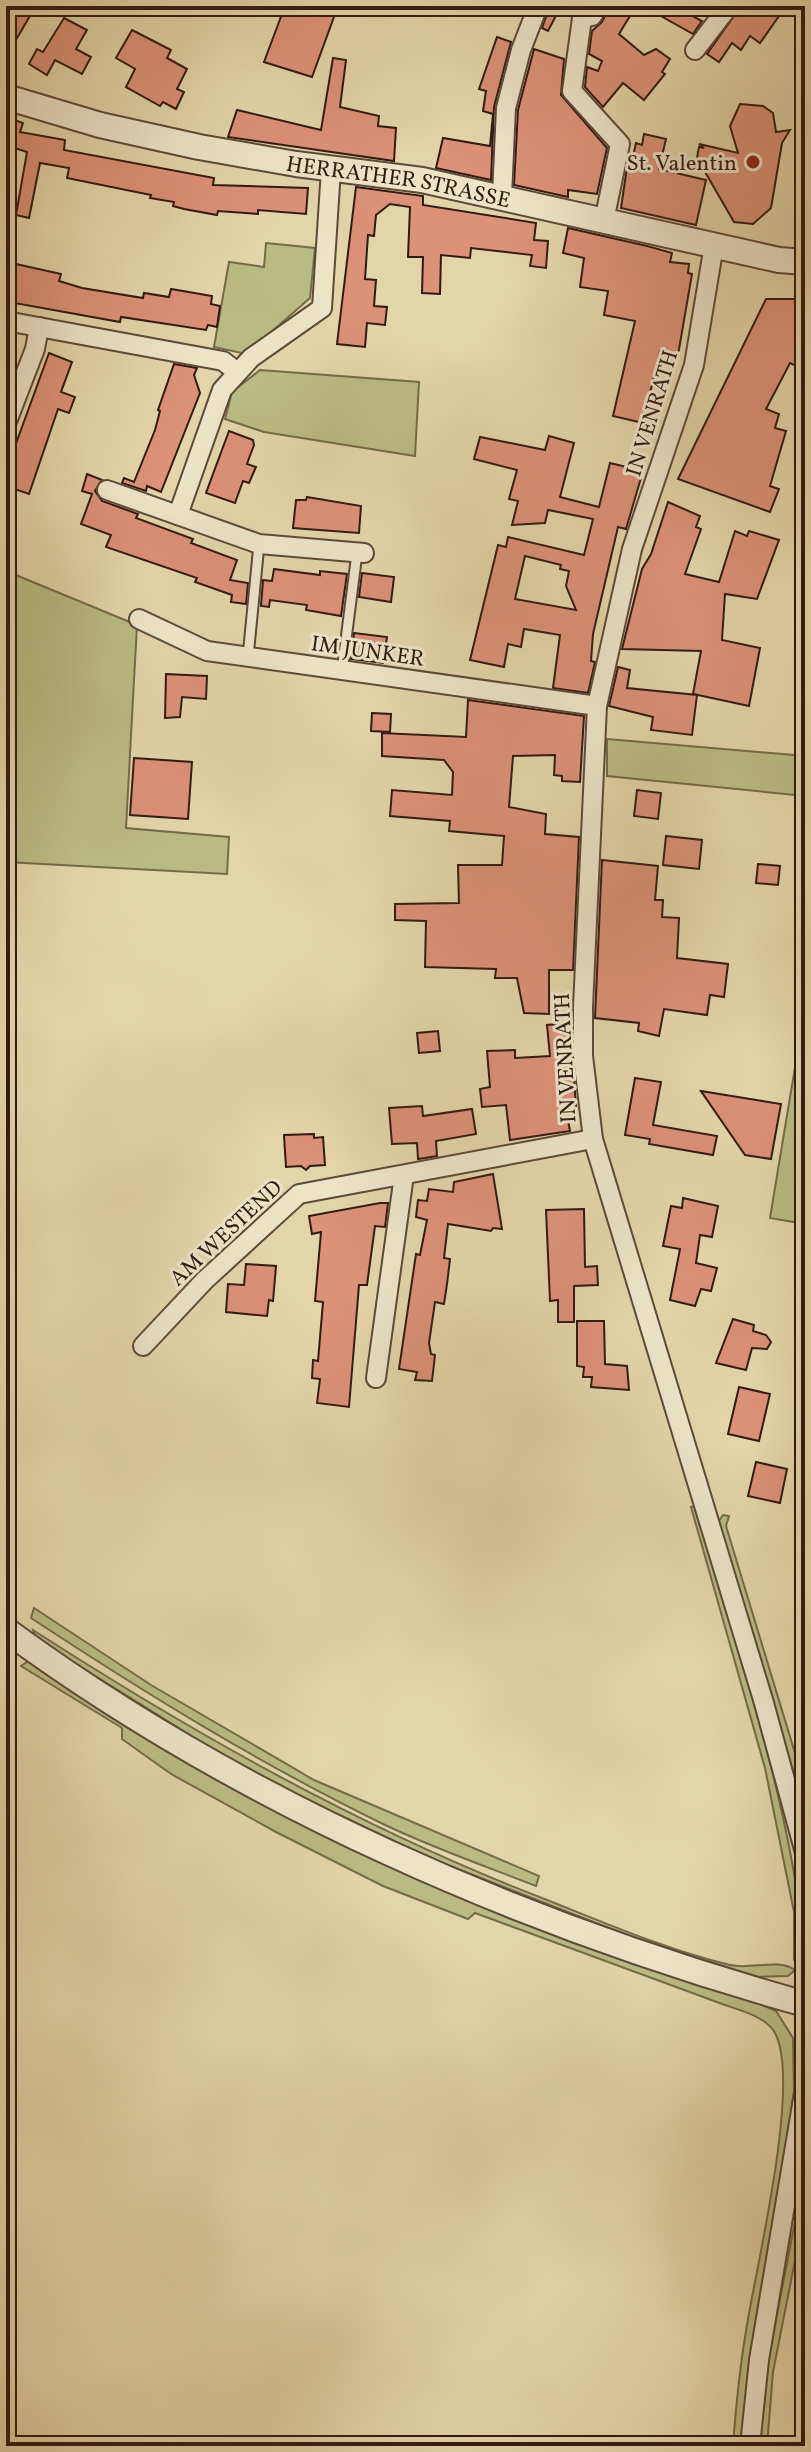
<svg xmlns="http://www.w3.org/2000/svg" width="811" height="2452" font-family="Vollkorn,serif">
	<rect width="100%" height="100%" fill="#e3d5aa"/>
	<filter id="stains"><feTurbulence type="fractalNoise" baseFrequency=".0025" numOctaves="4"/><feColorMatrix values="0 0 0 0 .2 0 0 0 0 .09 0 0 0 0 .02 0 0 0 .5 -.17"/></filter>
	<radialGradient id="worn" r=".72"><stop offset=".6" stop-color="#630" stop-opacity="0"/><stop offset="1" stop-color="#630" stop-opacity=".3"/></radialGradient>
	<g fill="#babb84" stroke="#766b4a" stroke-width="2">
		<path d="M266,243L315,248L310,298L246,354L214,347L229,262L264,267Z"/>
		<path d="M260,370L419,382L415,456L264,432L225,419L232,392Z"/>
		<path d="M6,571L137,625L126,828L229,837L227,874L6,862Z"/>
		<path d="M607,739L805,756V796L607,776Z"/>
		<path d="M805,1007V1224L770,1218Z"/>
		<path d="M694,1506C738,1650 787,1791 804,1942L799,1963L794,1960V1912L765,1768L691,1507Z"/>
		<path d="M723,1515L729,1516L726,1526L805,1786V1811L718,1522Z"/>
		<path d="M34,1608L151,1685L314,1780L539,1876L536,1886C485,1866 433,1848 383,1824C260,1764 145,1693 31,1618Z"/>
		<path d="M33,1630C196,1735 361,1828 542,1898C603,1922 667,1950 730,1965C751,1970 778,1958 795,1970L788,1976L756,1977L670,1952L430,1858L293,1793L211,1748L36,1639Z"/>
		<path d="M30,1660L165,1746L776,2011L793,2038L794,2092L743,2446H733C736,2405 740,2365 747,2325C757,2263 800,2087 776,2035C768,2017 742,2011 725,2005L475,1913L468,1919L383,1886L276,1832L171,1774L122,1739V1728L21,1666Z"/>
		<path d="M805,2170V2210L773,2372L767,2446H759L769,2356Z"/>
	</g>
	<g fill="#dc9179" stroke="#311b11" stroke-width="2" fill-rule="evenodd">
		<path d="M6,6H17L31,14L17,38L6,31Z"/>
		<path d="M285,6H338L312,77L264,62Z"/>
		<path d="M550,6H561L548,31L542,28Z"/>
		<path d="M610,6H636L619,34L644,55L656,49L670,59L662,72L665,74L644,100L623,83L603,107L585,87L587,67L598,71L602,61L589,54L592,31L602,22Z"/>
		<path d="M643,6H674L702,21L693,34Z"/>
		<path d="M741,6H786L760,43L750,36L741,50L732,43L719,62L707,54Z"/>
		<path d="M64,18L87,30L76,49L91,57L82,74L55,60L47,75L29,64L37,49L43,52Z"/>
		<path d="M132,30L171,50L167,58L187,69L177,89L184,92L176,109L163,102L160,106L126,87L135,69L116,58Z"/>
		<path d="M497,37L511,42L494,107L491,180L436,168L443,138L490,146L493,114L483,111L486,91L479,89Z"/>
		<path d="M534,49L564,59L561,95L607,148L597,194L568,190V197L514,185L518,110Z"/>
		<path d="M333,58L346,60L340,107L379,116L378,126L396,128L394,161L228,137L237,110L321,130Z"/>
		<path d="M740,104L763,106L773,113L776,132L790,130L782,143L771,208L753,224L734,222L697,158L699,147L704,148L699,144L738,153L730,126Z"/>
		<path d="M6,117L23,123L20,132L65,140L64,150L214,178L213,185L308,188L306,214L258,210V214L218,211L217,215L184,209L173,206L174,202L150,198L151,195L67,178L69,168L40,163L29,218L16,215L27,152L15,148L9,165H6Z"/>
		<path d="M644,134L666,139L659,169L706,180L696,225L621,208L627,167L630,170L636,143L642,145Z"/>
		<path d="M356,187L423,196V205L536,223L534,240L548,241L546,268L530,266L532,255L471,248L470,258L441,255L440,294L422,293L423,257H408L410,207L390,204L376,215L374,236L368,235L365,279L376,280L374,306L387,307L385,325L367,323L365,347L337,344Z"/>
		<path d="M568,228L647,246L672,253L670,262L689,264L688,273L692,274L678,355L660,351L643,423L613,416L635,321L604,315L608,291L580,287L584,258L563,253Z"/>
		<path d="M16,264L61,274L59,281L82,288L143,298L144,293L169,297L171,289L212,296L211,304L220,306L217,327L208,325L206,330L121,317L120,322L9,302Z"/>
		<path d="M766,299H805V370L790,363L766,409L779,414L775,428L786,431L770,486L779,489L770,512L678,479Z"/>
		<path d="M49,353L72,362L61,392L75,397L69,413L58,409L29,494L6,486V471Z"/>
		<path d="M174,364L197,368L194,375L200,393L161,492L147,486L146,491L122,483L124,478L134,482L155,430L160,411L158,410Z"/>
		<path d="M229,431L253,440L254,445L247,464L256,467L249,483L243,481L235,503L206,493Z"/>
		<path d="M549,436L574,443L560,497L599,507L610,463L643,471L626,529L618,527L593,634L591,661L595,662L588,693L553,688L560,635L524,629L521,647L508,644L504,667L470,660L498,545L506,547L508,537L584,555L593,519L548,510L545,523L512,525L518,501L509,499L517,470L474,459L480,437L545,450ZM525,556L561,565L560,569L569,571L566,586L576,610L515,599Z"/>
		<path d="M87,474L102,480L95,491L102,501L138,514L136,518L193,539L191,543L237,560L230,580L248,583L246,604L231,602L232,595L195,582L197,578L106,547L111,535L81,524L92,494L82,491Z"/>
		<path d="M307,497L361,506L359,533L293,528L296,500H306Z"/>
		<path d="M668,502L700,516L696,527L701,529L685,574L719,582L735,531L747,536L749,531L779,540L757,599L725,594L722,640L760,648L749,706L693,694L701,651L622,649L642,569L651,554Z"/>
		<path d="M274,569L320,575V571L347,574L341,616L306,610L307,605L270,600L269,607L261,606L263,580L272,581Z"/>
		<path d="M362,573L394,577L391,602L359,597Z"/>
		<path d="M354,633L387,637L383,663L351,659Z"/>
		<path d="M618,667L630,670L627,688L697,695L692,735L651,730L653,717L609,706Z"/>
		<path d="M166,674L207,676L206,699L182,697L180,717L165,718Z"/>
		<path d="M468,700L584,716L580,782L562,781V776L554,775L555,755L513,756L509,807L546,814L545,834L579,837L573,970H549V1014L524,1013L517,978H495L496,969L425,967L426,921L395,920V904L459,903L458,865H502L504,836L449,831L450,821L390,816L392,790L452,795L453,772L444,760L382,756V733L466,737Z"/>
		<path d="M372,713L391,714L390,732L371,731Z"/>
		<path d="M134,758L192,762L188,819L130,815Z"/>
		<path d="M637,790L661,793L658,819L634,816Z"/>
		<path d="M666,836L702,840L699,869L663,865Z"/>
		<path d="M602,860L658,866L655,900H663L662,917L679,918L677,958L728,964L724,997L710,995L707,1015L664,1009L659,1036L638,1031L639,1023L595,1018Z"/>
		<path d="M758,864L780,866L778,885L756,883Z"/>
		<path d="M570,1023L577,1120H568L570,1131L510,1140L506,1105L482,1107L480,1089L490,1087L487,1051L515,1050V1058L550,1056L547,1025Z"/>
		<path d="M438,1031L440,1051L419,1053L417,1033Z"/>
		<path d="M635,1078L661,1082L653,1125L717,1136L713,1155L649,1144L650,1139L625,1135Z"/>
		<path d="M701,1091L781,1104L771,1159L745,1155Z"/>
		<path d="M422,1106L423,1116L472,1109L476,1134L436,1141L437,1156L425,1158L418,1159L417,1143L392,1144L389,1108Z"/>
		<path d="M314,1134V1138L323,1137L325,1165L310,1166L306,1170L301,1166L286,1167L284,1135Z"/>
		<path d="M493,1174L502,1229L493,1228L491,1231L448,1224L444,1258L450,1259L447,1284L444,1304L435,1302L429,1343L431,1354L435,1355L432,1381L415,1380L417,1372L399,1369L416,1254L420,1255L427,1220L416,1217L418,1200L427,1201L429,1189L453,1192L454,1182Z"/>
		<path d="M683,1198L718,1206L712,1237L700,1235L696,1263L717,1268L711,1291L701,1289L695,1306L670,1300L680,1249L663,1246L671,1206L682,1208Z"/>
		<path d="M380,1203H388L385,1227L375,1226L367,1285H359L349,1407L317,1403L320,1379L312,1378L313,1360L318,1361L323,1302L315,1301L321,1232L312,1234L309,1216Z"/>
		<path d="M584,1209L585,1267L597,1266L598,1285L574,1286V1322H558V1300L550,1301L546,1210Z"/>
		<path d="M246,1264L276,1266L273,1301L269,1300L267,1316L226,1312L228,1284L244,1285Z"/>
		<path d="M733,1319L754,1325L753,1331L766,1335L771,1342L767,1349L752,1348L746,1370L716,1363Z"/>
		<path d="M577,1321H604L605,1364L627,1366L629,1390L591,1387L592,1377H583L584,1367L577,1366Z"/>
		<path d="M739,1387L770,1394L759,1441L728,1434Z"/>
		<path d="M756,1462L787,1469L780,1503L748,1496Z"/>
	</g>
	<g fill="none" stroke-linecap="round" stroke-linejoin="round">
		<defs>
			<g id="service">
				<path d="M248,657L259,544"/>
				<path d="M342,671L357,553"/>
			</g>
			<g id="minor">
				<path d="M580,6L582,18L572,91L620,144L604,221"/>
				<path d="M582,18L592,16L598,6"/>
				<path d="M695,50L729,6"/>
				<path d="M502,196L506,108L521,50L538,6"/>
				<path d="M714,245L694,365L632,549L597,706L583,1007V1056L593,1139L764,1703L805,1853"/>
				<path d="M6,321L223,361L236,371"/>
				<path d="M6,424L35,349L39,327"/>
				<path d="M107,490L259,544L364,553"/>
				<path d="M178,515L222,390L251,358L322,308L331,169"/>
				<path d="M139,619L207,651L597,706"/>
				<path d="M143,1346L205,1280L299,1194L593,1139"/>
				<path d="M376,1378L404,1175"/>
				<path d="M750,2446L759,2360L805,2087"/>
			</g>
			<g id="tertiary">
				<path id="s1" d="M6,97L100,125L199,147L296,164L422,180L779,260L805,262"/>
				<path d="M6,1630C243,1804 523,1925 805,2004"/>
			</g>
		</defs>
		<use href="#service" stroke="#5e4a37" stroke-width="13"/>
		<use href="#minor" stroke="#5e4a37" stroke-width="22"/>
		<use href="#tertiary" stroke="#5e4a37" stroke-width="28"/>
		<use href="#service" stroke="#ede4c8" stroke-width="9"/>
		<use href="#minor" stroke="#ede4c8" stroke-width="18"/>
		<use href="#tertiary" stroke="#ede4c8" stroke-width="24"/>
	</g>
	<circle fill="#8f2418" stroke="#ede4c8" stroke-width="3" cx="753" cy="162" r="8"/>
	<g text-anchor="middle" stroke-width="6" stroke-linejoin="round" paint-order="stroke">
		<g font-size="22" fill="#311b11" stroke="#ede4c8" text-anchor="end">
			<text x="737" y="170">St. Valentin</text>
		</g>
		<g font-size="22" fill="#311b11" stroke="#ede4c8">
			<text dy="8" stroke="none"><textPath href="#s1" startOffset="402">HERRATHER STRASSE</textPath></text>
			<text transform="translate(651 413) rotate(-73)" y="8">IN VENRATH</text>
			<text transform="translate(368 650) rotate(8)" y="8">IM JUNKER</text>
			<text transform="translate(564 1058) rotate(-93)" y="8">IN VENRATH</text>
			<text transform="translate(225 1232) rotate(-43)" y="8">AM WESTEND</text>
		</g>
	</g>
	<rect width="811" height="2452" fill="none" stroke="#e3d5aa" stroke-width="32"/>
	<rect x="8" y="8" width="795" height="2436" fill="none" stroke="#311b11" stroke-width="4"/>
	<rect x="16" y="16" width="779" height="2420" fill="none" stroke="#311b11" stroke-width="2"/>
	<rect width="100%" height="100%" filter="url(#stains)"/>
	<rect width="100%" height="100%" fill="url(#worn)"/>
</svg>
